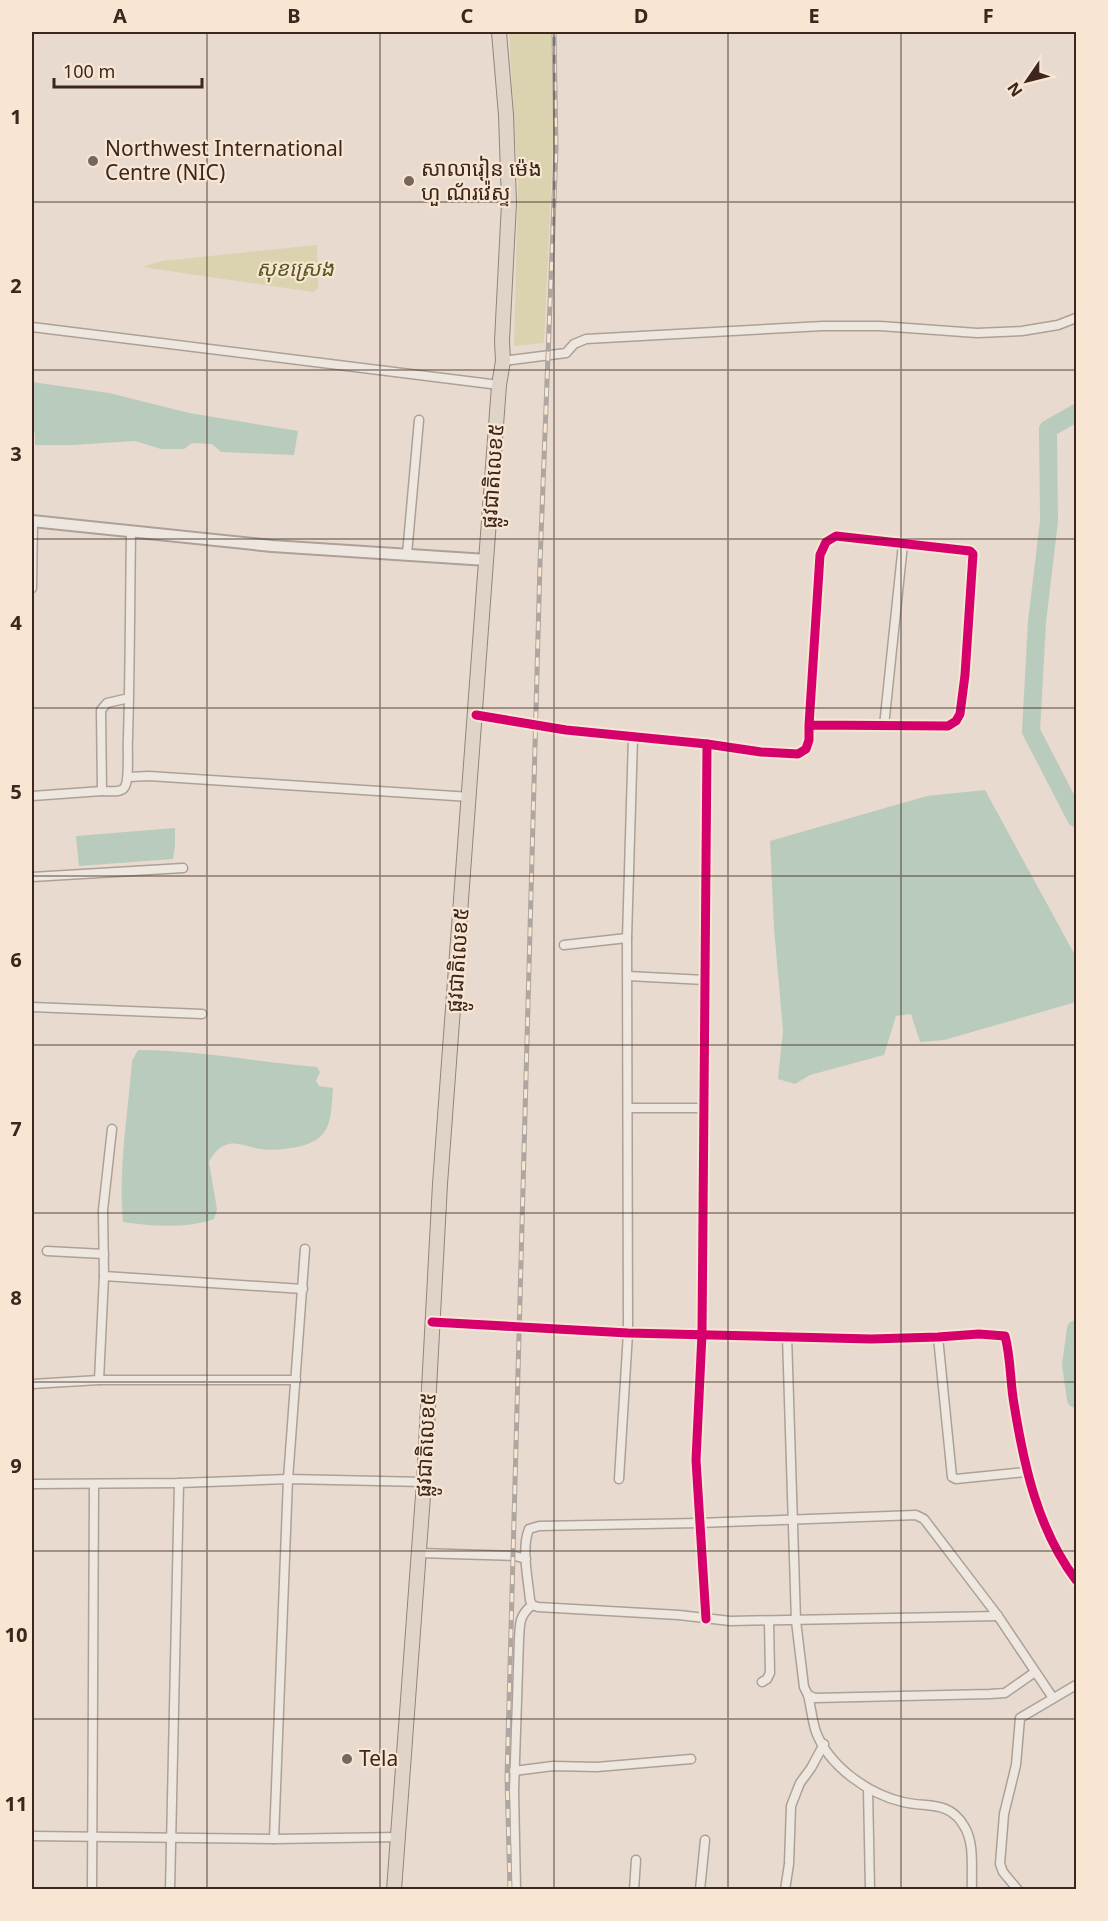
<svg xmlns="http://www.w3.org/2000/svg" width="1108" height="1921" font-family="Georgia,'Noto Sans Khmer',serif">
	<rect width="100%" height="100%" fill="#e8dace"/>
	<g fill="#dbd2af">
		<path d="M509,32H554L555,103L544,343L514,346L518,183Z"/>
		<path d="M317,245L318,288L313,292L142,267L162,261Z"/>
	</g>
	<g fill="#b9cbbc">
		<path d="M32,382L109,393L189,413L298,431L294,455L221,452L212,444L192,443L184,449H161L135,441L74,445H35V433L32,432Z"/>
		<path d="M985,790L1076,957V1002L944,1040L920,1042L911,1014L896,1016L884,1055L810,1075L795,1084L778,1079L783,1031L774,928L770,841L927,796Z"/>
		<path d="M175,828V846L173,859L79,866L76,836Z"/>
		<path d="M138,1050C198,1050 257,1062 317,1067L320,1072L316,1081L319,1086L333,1088C331,1119 332,1140 297,1147C285,1149 273,1151 261,1149C251,1148 239,1142 229,1144C219,1146 213,1154 209,1162L217,1209L214,1219C186,1229 152,1226 123,1222C118,1169 128,1114 132,1061Z"/>
	</g>
	<g fill="none" stroke-linecap="round" stroke-linejoin="round">
		<g stroke="#b9cbbc" stroke-width="18">
			<path d="M1076,413L1048,429L1049,521L1037,622L1031,731L1076,818"/>
			<path d="M1076,1329L1071,1365L1076,1399"/>
		</g>
		<defs>
			<g id="minor">
				<path d="M32,327L499,385"/>
				<path d="M503,361L566,353L574,344L586,339L823,326H880L977,333L1022,331L1058,325L1076,318"/>
				<path d="M407,554L419,420"/>
				<path d="M32,588L33,521"/>
				<path d="M129,698L107,703L101,710L102,791C109,791 120,793 124,788C130,782 127,748 128,738C130,669 130,600 131,531"/>
				<path d="M476,715L566,730L707,744L761,752L798,754L806,749L809,740V725L820,555L826,542L836,536L970,551L973,554L965,675L960,714L956,721L948,726L809,725"/>
				<path d="M884,726L903,544"/>
				<path d="M128,777L149,776L470,797"/>
				<path d="M32,796L102,791"/>
				<path d="M32,877L183,868"/>
				<path d="M564,945L627,938"/>
				<path d="M628,976L705,980"/>
				<path d="M32,1007L202,1014"/>
				<path d="M628,1108H704"/>
				<path d="M47,1251L104,1254"/>
				<path d="M104,1276L303,1289"/>
				<path d="M432,1322L628,1333L871,1339L938,1337L979,1334L1005,1336C1011,1358 1010,1382 1014,1404C1024,1466 1038,1530 1076,1580"/>
				<path d="M787,1336L796,1621L804,1687L808,1695L815,1698L990,1694L1005,1693L1035,1672"/>
				<path d="M938,1337L952,1477L956,1479L1026,1472"/>
				<path d="M99,1380L104,1276L103,1210L112,1129"/>
				<path d="M32,1384L99,1380H296"/>
				<path d="M619,1479L628,1333L627,938L633,737"/>
				<path d="M32,1484L179,1483L288,1479L424,1482"/>
				<path d="M419,1553L515,1556L526,1559"/>
				<path d="M532,1605L530,1600C528,1578 521,1549 529,1529L539,1526L699,1523L916,1515L924,1519L998,1616L1053,1698"/>
				<path d="M532,1605L538,1607L679,1615L730,1621L998,1616"/>
				<path d="M706,1619L696,1460L702,1334L707,744"/>
				<path d="M762,1682L767,1679L770,1673L769,1621"/>
				<path d="M808,1695C811,1707 812,1720 816,1732C829,1766 868,1794 903,1802C927,1808 949,1800 964,1826C975,1843 971,1870 972,1890"/>
				<path d="M514,1771L553,1766L597,1767L691,1759"/>
				<path d="M868,1789L870,1890"/>
				<path d="M32,1836L274,1839L398,1837"/>
				<path d="M274,1839L288,1479L305,1249"/>
				<path d="M92,1890L94,1485"/>
				<path d="M170,1890L179,1483"/>
				<path d="M516,1890L514,1791L519,1639C520,1623 519,1616 532,1605"/>
				<path d="M634,1890L636,1860"/>
				<path d="M700,1890L705,1840"/>
				<path d="M785,1890L789,1864L791,1806L800,1783L811,1768L824,1744"/>
				<path d="M1018,1890L1003,1872L1000,1864L1004,1814L1016,1765L1020,1718L1076,1685"/>
			</g>
			<path id="tertiary" d="M32,521L272,546L487,560"/>
			<path id="trunk" d="M394,1890L424,1482L440,1184L499,385L503,361L502,341L509,203L506,115L499,32"/>
		</defs>
		<use href="#minor" stroke="#ada097" stroke-width="11"/>
		<use href="#tertiary" stroke="#ada097" stroke-width="14"/>
		<use href="#trunk" stroke="#92857d" stroke-width="16"/>
		<use href="#minor" stroke="#eee7e0" stroke-width="8"/>
		<use href="#tertiary" stroke="#eee7e0" stroke-width="10"/>
		<use href="#trunk" stroke="#e0d3c8" stroke-width="14"/>
		<defs>
			<path id="rail" d="M510,1890L507,1777L540,563L556,149L554,32"/>
		</defs>
		<use href="#rail" stroke="#aea6a0" stroke-width="5"/>
		<use href="#rail" stroke="#f8e6d3" stroke-width="3" stroke-dasharray="9" stroke-linecap="butt"/>
		<defs>
			<g id="cycleway">
				<path d="M476,715L566,730L707,744L761,752L798,754L806,749L809,740V725L820,555L826,542L836,536L970,551L973,554L965,675L960,714L956,721L948,726L809,725"/>
				<path d="M432,1322L628,1333L871,1339L938,1337L979,1334L1005,1336C1011,1358 1010,1382 1014,1404C1024,1466 1038,1530 1076,1580"/>
				<path d="M706,1619L696,1460L702,1334L707,744"/>
			</g>
		</defs>
		<use href="#cycleway" stroke="#f8e6d3" stroke-width="13"/>
		<use href="#cycleway" stroke="#d6006c" stroke-width="9"/>
	</g>
	<path fill="none" stroke="#3c261d" stroke-width="1.5" stroke-opacity="0.55" d="M207,32V1890M380,32V1890M554,32V1890M728,32V1890M901,32V1890M32,202H1076M32,370H1076M32,539H1076M32,708H1076M32,876H1076M32,1045H1076M32,1213H1076M32,1382H1076M32,1551H1076M32,1719H1076"/>
	<g fill="#78655b" stroke="#f8e6d3" stroke-width="2">
		<circle cx="93" cy="161" r="6"/>
		<circle cx="409" cy="181" r="6"/>
		<circle cx="347" cy="1759" r="6"/>
	</g>
	<g text-anchor="middle" stroke-width="4.5" stroke-linejoin="round" paint-order="stroke">
		<g font-size="21" fill="#3c261d" stroke="#f8e6d3" text-anchor="start">
			<text x="105" y="156">Northwest International<tspan x="105" dy="24">Centre (NIC)</tspan></text>
			<text x="421" y="176">សាលារៀន ម៉េង<tspan x="421" dy="24">ហួ ណ័រវ៉េស្ទ</tspan></text>
			<text x="359" y="1766">Tela</text>
		</g>
		<g font-size="21" font-style="italic" fill="#575a22" stroke="#f8e6d3">
			<text x="295" y="276">សុខស្រេង</text>
		</g>
		<g font-size="21" fill="#3c261d" stroke="#f8e6d3">
			<text transform="translate(493 476) rotate(-86)" y="7">ផ្លូវជាតិលេខ៥</text>
			<text transform="translate(458 960) rotate(-86)" y="7">ផ្លូវជាតិលេខ៥</text>
			<text transform="translate(426 1445) rotate(-87)" y="7">ផ្លូវជាតិលេខ៥</text>
		</g>
	</g>
	<rect width="1108" height="1921" fill="none" stroke="#f8e6d3" stroke-width="66"/>
	<g transform="translate(1027 81) rotate(235)" stroke="#f8e6d3" stroke-width="4.5" paint-order="stroke">
	<path d="M0-4.5L10 22L0 15L-10 22Z" fill="#3c261d"/>
	<text y="-9" font-size="16" font-weight="bold" text-anchor="middle" fill="#3c261d">N</text>
	</g>
	<path d="M54 78v9h148v-9" fill="none" stroke="#3c261d" stroke-width="3"/>
	<text x="63" y="78" font-size="18" fill="#3c261d" stroke="#f8e6d3" stroke-width="4.5" paint-order="stroke">100 m</text>
	<rect x="33" y="33" width="1042" height="1855" fill="none" stroke="#3c261d" stroke-width="2"/>
	<g font-size="20" text-anchor="middle" font-weight="bold" fill="#3c261d">
		<text x="120" y="23">A</text>
		<text x="294" y="23">B</text>
		<text x="467" y="23">C</text>
		<text x="641" y="23">D</text>
		<text x="814" y="23">E</text>
		<text x="988" y="23">F</text>
		<text x="16" y="124">1</text>
		<text x="16" y="293">2</text>
		<text x="16" y="461">3</text>
		<text x="16" y="630">4</text>
		<text x="16" y="799">5</text>
		<text x="16" y="967">6</text>
		<text x="16" y="1136">7</text>
		<text x="16" y="1305">8</text>
		<text x="16" y="1473">9</text>
		<text x="16" y="1642">10</text>
		<text x="16" y="1811">11</text>
	</g>
</svg>
